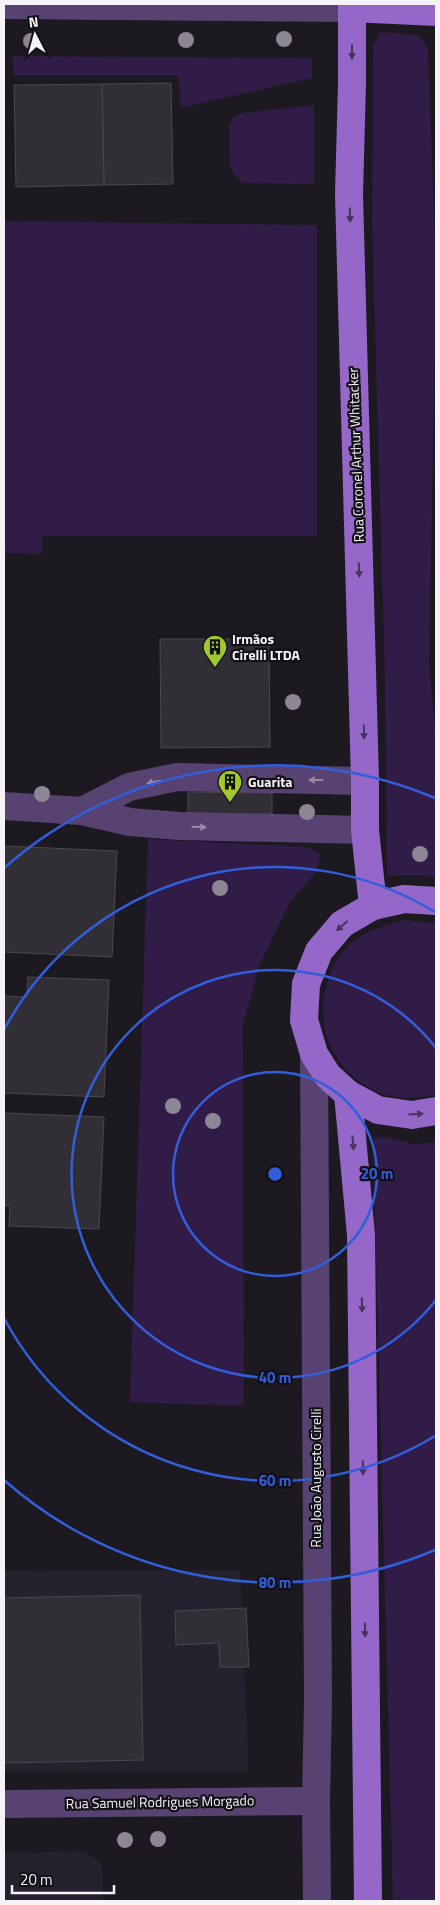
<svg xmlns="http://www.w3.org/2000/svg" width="440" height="1905" font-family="'Titillium Web',sans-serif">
	<rect width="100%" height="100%" fill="#1c1921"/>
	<g fill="#26212e">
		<path d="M240,1570L249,1771H4V1571Z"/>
		<path d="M85,1851L102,1864L103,1901H4V1853Z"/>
	</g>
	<g fill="#301c46">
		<path d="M381,32L419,35L428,48L436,274L429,665L436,739V878L423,875L387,876L385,680L372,223L373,45Z"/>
		<path d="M12,56L312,58V78L181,108L178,75H14Z"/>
		<path d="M314,105V184L243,183L235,176L230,167L229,125L234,116L243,113Z"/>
		<path d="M4,221L317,225V536H42V554L4,553Z"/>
		<path d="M148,839L306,847L320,854L317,871L289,904L260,964L243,1025L244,1406L130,1402Z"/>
		<path d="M404,920L436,923V1095L433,1096C413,1098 392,1100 373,1090C330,1067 313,1022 329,977C333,965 342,950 352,942C368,930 385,925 404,920Z"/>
		<path d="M388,1137L413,1144L436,1142V1901H393L373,1138Z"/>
	</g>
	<g fill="#312e36" stroke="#4a474f">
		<path d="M171,83L173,184L104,185L102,84Z"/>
		<path d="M102,84L104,185L16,187L14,85Z"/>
		<path d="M160,639H269L270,747L161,748Z"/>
		<path d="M188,792L272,793V814L188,813Z"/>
		<path d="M4,846L117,851L112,957L4,952Z"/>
		<path d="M28,977L109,980L104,1097L4,1093V996L27,997Z"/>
		<path d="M4,1113L104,1117L99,1229L9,1226L10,1206L4,1205Z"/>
		<path d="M140,1595L143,1760L4,1763V1598Z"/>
		<path d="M246,1608L249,1667H220L219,1643L176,1645L175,1611Z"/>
	</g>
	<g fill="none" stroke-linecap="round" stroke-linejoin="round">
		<g stroke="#574271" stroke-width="28">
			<path d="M4,5L352,8"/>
			<path d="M4,806L82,811L130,822L179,826L365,830"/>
			<path d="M82,811L129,787L177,777L365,781"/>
			<path d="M314,1054L318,1701L316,1801L317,1901"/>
			<path d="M4,1804L316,1801"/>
		</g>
		<g stroke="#9467c8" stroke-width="28">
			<path d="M352,4V83L349,194L365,781V830L373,906"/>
			<path d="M352,8L436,12"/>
			<path d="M436,901L404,899L373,906L342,924L319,951L306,984L304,1020L314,1054L328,1076L348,1094L378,1110L412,1115L436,1111"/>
			<path d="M348,1094L361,1235L368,1901"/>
		</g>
	</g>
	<g fill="#8c8695">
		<circle cx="284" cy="39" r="8"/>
		<circle cx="186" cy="40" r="8"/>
		<circle cx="31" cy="41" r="8"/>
		<circle cx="293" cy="702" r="8"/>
		<circle cx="42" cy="794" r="8"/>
		<circle cx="307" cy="812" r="8"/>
		<circle cx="420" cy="854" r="8"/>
		<circle cx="220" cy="888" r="8"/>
		<circle cx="173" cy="1106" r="8"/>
		<circle cx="213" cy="1121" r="8"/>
		<circle cx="158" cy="1839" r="8"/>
		<circle cx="125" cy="1840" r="8"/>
	</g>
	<defs><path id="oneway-solid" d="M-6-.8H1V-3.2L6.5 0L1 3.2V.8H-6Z" transform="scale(1.25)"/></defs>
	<g fill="#47335e">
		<use href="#oneway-solid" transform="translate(352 52) rotate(90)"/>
		<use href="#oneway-solid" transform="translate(350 215) rotate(88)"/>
		<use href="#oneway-solid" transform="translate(359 570) rotate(88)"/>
		<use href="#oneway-solid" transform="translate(364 732) rotate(88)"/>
		<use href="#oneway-solid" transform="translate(342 926) rotate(139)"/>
		<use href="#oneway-solid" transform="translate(416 1114) rotate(-4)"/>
		<use href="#oneway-solid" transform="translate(353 1143) rotate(85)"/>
		<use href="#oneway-solid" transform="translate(362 1305) rotate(89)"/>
		<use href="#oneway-solid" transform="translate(363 1468) rotate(89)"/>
		<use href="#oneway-solid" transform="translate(365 1630) rotate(89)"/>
	</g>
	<g fill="#9689a7">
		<use href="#oneway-solid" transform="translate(316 780) rotate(-179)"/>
		<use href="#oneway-solid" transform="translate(154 782) rotate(168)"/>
		<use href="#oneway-solid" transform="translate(199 827) rotate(1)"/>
	</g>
	<g fill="none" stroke="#335edb" stroke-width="2.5">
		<circle cx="275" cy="1174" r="102"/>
		<path d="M436 1300A204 204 0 1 1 436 1048"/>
		<path d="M435 1436A307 307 0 0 1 4 1318M4 1030A307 307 0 0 1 435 912"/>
		<path d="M435 1550A409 409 0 0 1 4 1480M4 868A409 409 0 0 1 435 798"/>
	</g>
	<defs>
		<symbol id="building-pin" viewBox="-11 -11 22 30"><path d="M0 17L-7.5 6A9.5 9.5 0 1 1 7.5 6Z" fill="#a1c92b" stroke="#131117"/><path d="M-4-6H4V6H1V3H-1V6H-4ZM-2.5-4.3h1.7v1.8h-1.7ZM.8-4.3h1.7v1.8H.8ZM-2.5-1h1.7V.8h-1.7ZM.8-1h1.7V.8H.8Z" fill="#111"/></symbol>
	</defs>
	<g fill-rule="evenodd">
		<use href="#building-pin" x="201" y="633" width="28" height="38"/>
		<use href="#building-pin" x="216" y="768" width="28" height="38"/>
	</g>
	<g text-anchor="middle" stroke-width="4.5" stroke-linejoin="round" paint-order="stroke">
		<g font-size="14" fill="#f5f3f8" stroke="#131117">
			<text transform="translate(356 455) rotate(-92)" y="5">Rua Coronel Arthur Whitacker</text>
			<text transform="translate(316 1478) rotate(-90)" y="5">Rua João Augusto Cirelli</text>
			<text transform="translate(160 1802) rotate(-1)" y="5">Rua Samuel Rodrigues Morgado</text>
		</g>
		<g font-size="14" font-weight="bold" fill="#f5f3f8" stroke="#131117" text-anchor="start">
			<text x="232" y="644">Irmãos<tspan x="232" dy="16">Cirelli LTDA</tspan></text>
			<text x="248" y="787">Guarita</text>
		</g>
	</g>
	<circle cx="275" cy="1174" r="8" fill="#335edb" stroke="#131117" stroke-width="2.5"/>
	<g font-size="15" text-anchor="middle" font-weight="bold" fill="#335edb" stroke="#131117" stroke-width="4.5" stroke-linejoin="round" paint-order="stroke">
		<text x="377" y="1179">20 m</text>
		<text x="275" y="1383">40 m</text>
		<text x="275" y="1486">60 m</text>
		<text x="275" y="1588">80 m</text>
	</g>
	<rect width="440" height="1905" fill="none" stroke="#f5f3f8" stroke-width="10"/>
	<g transform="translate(35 35) rotate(354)" stroke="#131117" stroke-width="4" paint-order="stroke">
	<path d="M0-4L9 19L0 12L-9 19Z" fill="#f5f3f8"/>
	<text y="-8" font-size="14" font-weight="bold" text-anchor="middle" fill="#f5f3f8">N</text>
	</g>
	<path d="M12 1885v8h102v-8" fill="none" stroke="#f5f3f8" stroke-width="2.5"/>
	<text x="20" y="1885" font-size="15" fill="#f5f3f8" stroke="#131117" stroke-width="4" paint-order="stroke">20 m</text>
</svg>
